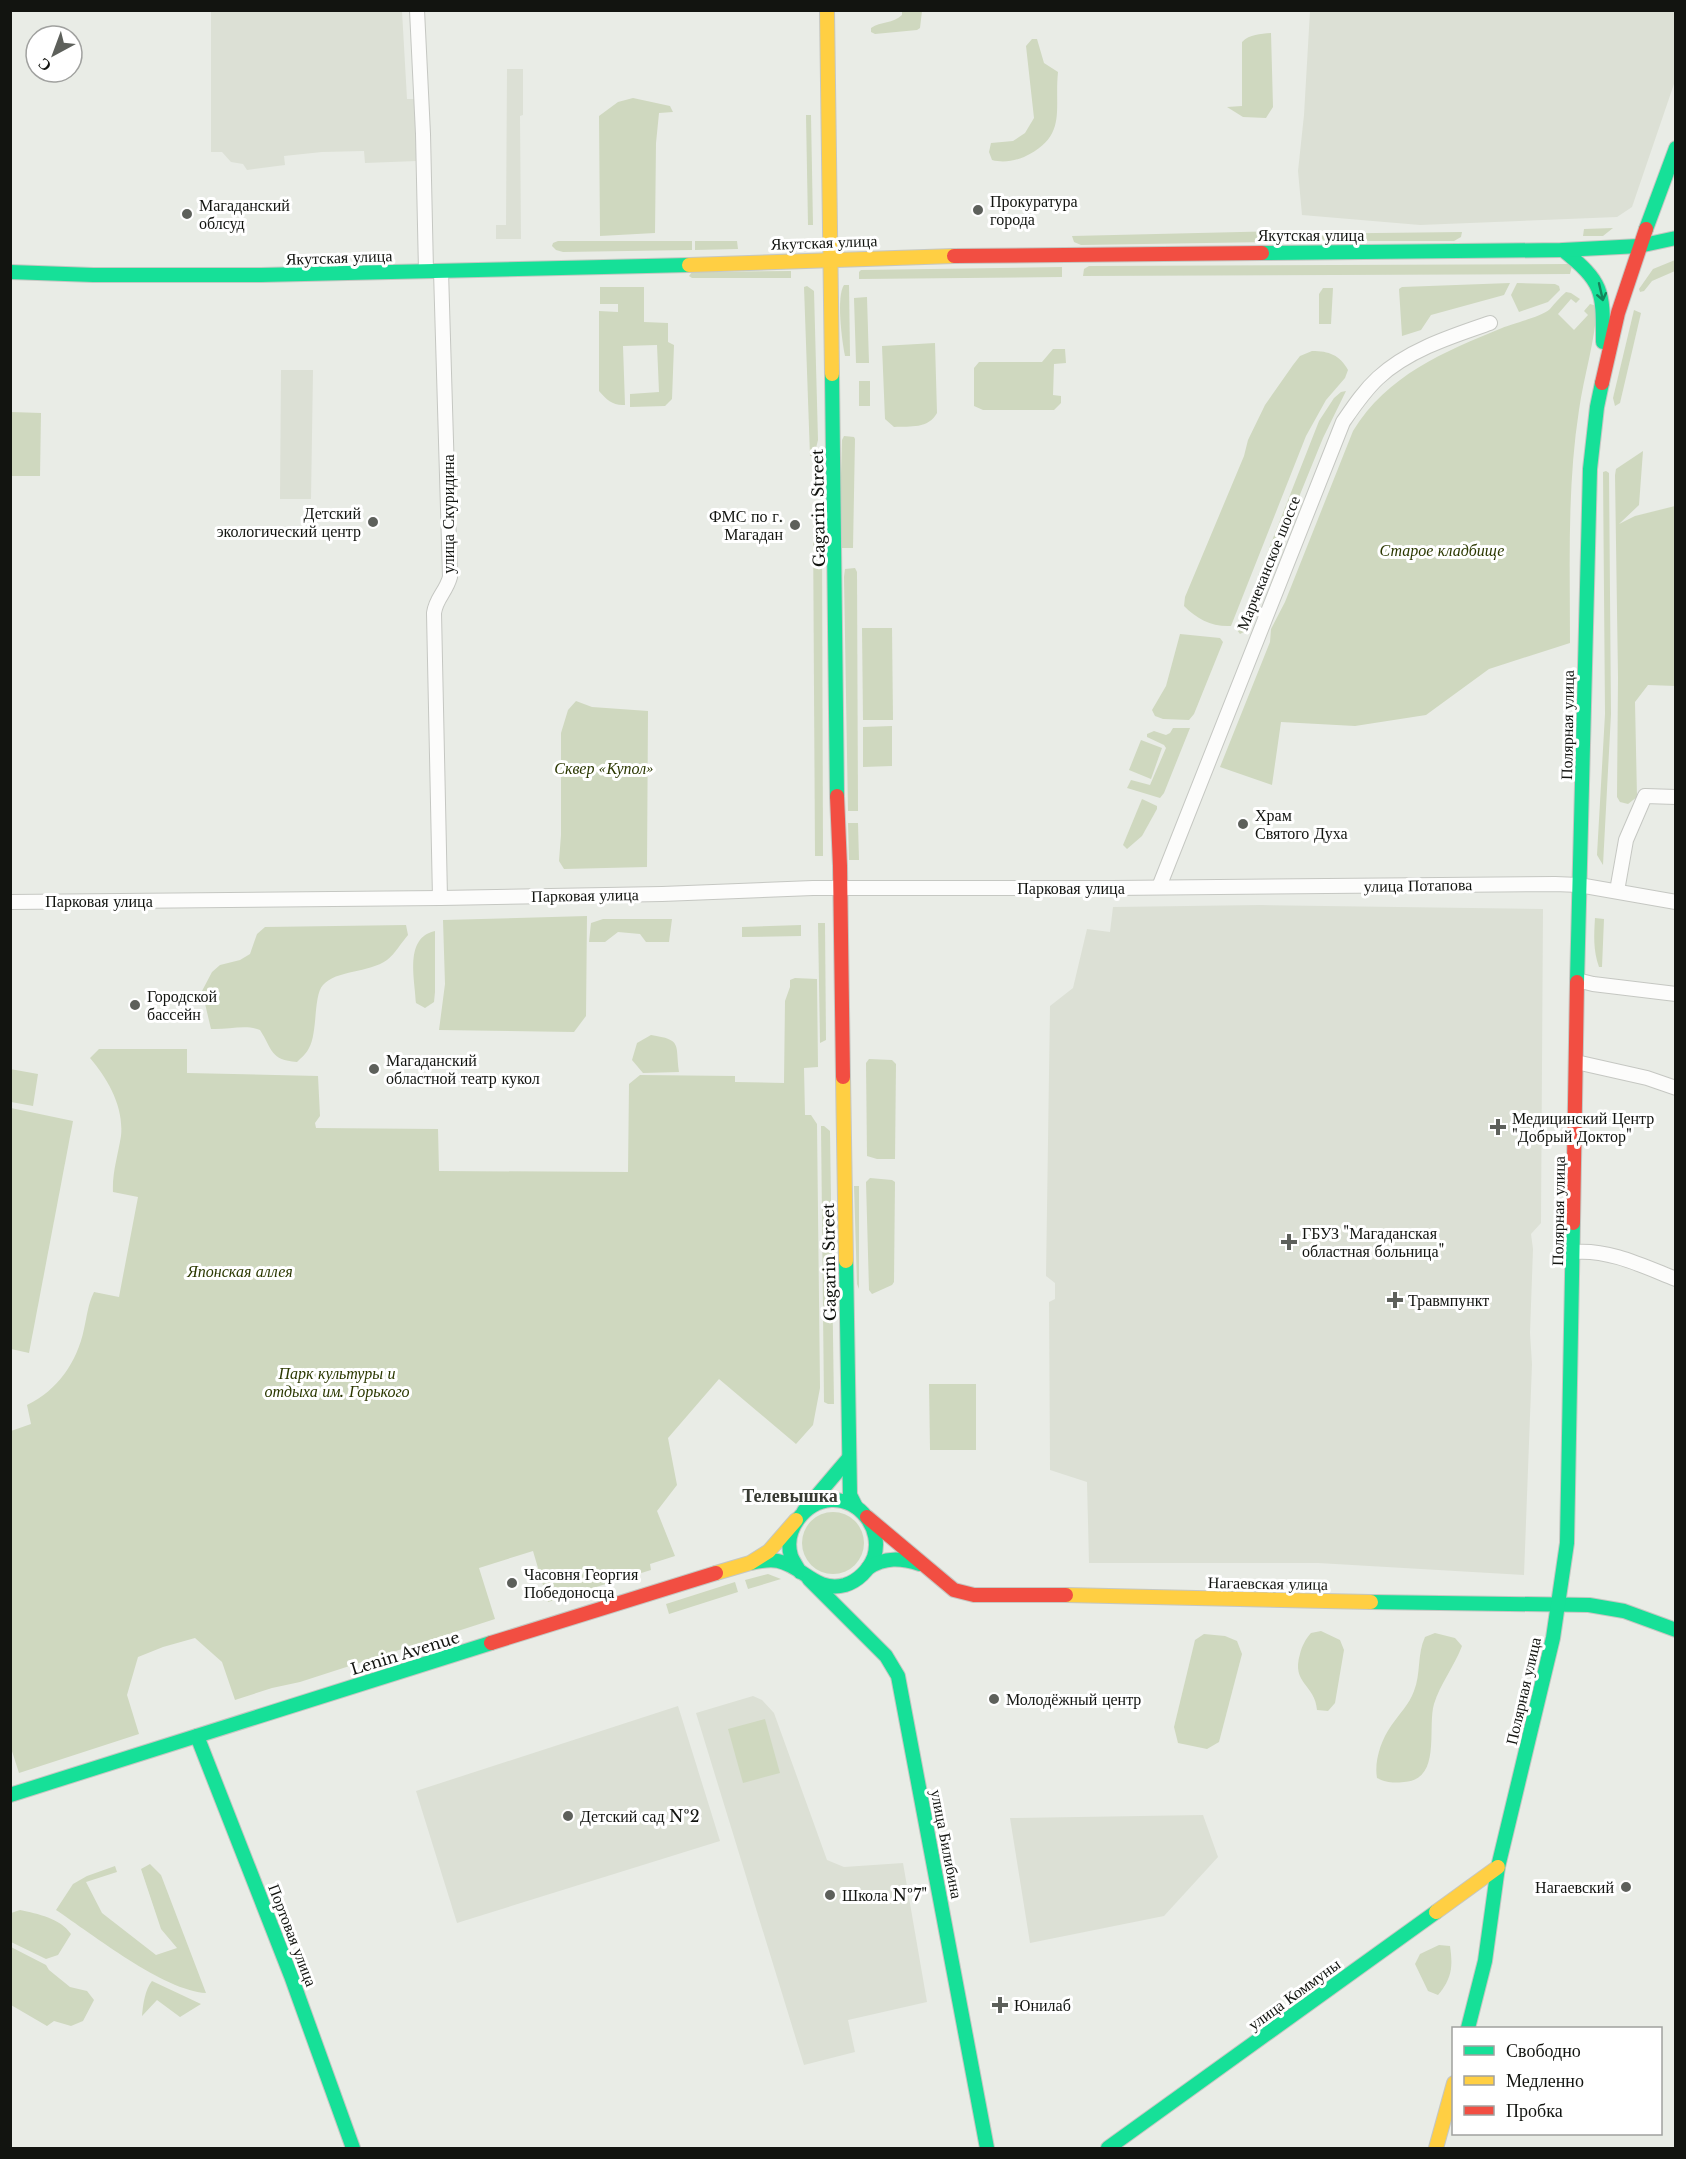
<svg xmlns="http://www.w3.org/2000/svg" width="1686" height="2159" font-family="'Libre Baskerville',serif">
	<rect width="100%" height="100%" fill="#e9ece6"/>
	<g fill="#dce0d5">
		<path d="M211,11H402L407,99H418L417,161L365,163L364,151L322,152L284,156L285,165L247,170L243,164L231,162L222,152H211Z"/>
		<path d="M1310,11H1675V81L1632,207L1617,217L1420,225L1302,215L1298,171L1304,115Z"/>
		<path d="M507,69H523V115L520,116L521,239H496V225H506Z"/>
		<path d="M281,370H313L311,499H280Z"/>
		<path d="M1261,905L1543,909L1541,1223L1531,1234L1533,1249L1530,1333L1532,1364L1524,1575L1318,1563H1089L1087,1482L1050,1470L1049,1302L1055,1299V1283L1046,1276L1050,1006L1073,988L1087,929L1110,932L1113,907Z"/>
		<path d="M753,1696L762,1700L774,1713L827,1860L844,1867L903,1863L927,2002L848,2020L855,2052L804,2065L696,1713Z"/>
		<path d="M678,1706L720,1841L457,1923L416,1791Z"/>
		<path d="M1203,1815L1218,1857L1164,1916L1030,1943L1010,1818Z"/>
	</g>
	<g fill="#cfd8bf">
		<path d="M902,11H922L920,28L917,30L875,34L871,32V28C881,21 893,24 902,15Z"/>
		<path d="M1271,33L1273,107L1266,118L1243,117L1227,107L1242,106V42C1250,34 1260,34 1271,33Z"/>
		<path d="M1032,39H1037L1044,63L1058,72C1054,111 1068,136 1024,157C1014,161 1003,163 992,160L989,152L991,143L1013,141L1025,133L1034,118L1026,46Z"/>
		<path d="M633,98L670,106L673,112L659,113L656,143L655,233L600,236L599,116L618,102Z"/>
		<path d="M806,115H811L813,225H808Z"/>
		<path d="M1613,228L1603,236H1583L1584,229Z"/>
		<path d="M1279,231V236L1269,242L1081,245L1074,242L1072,236Z"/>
		<path d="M1462,232L1461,237L1454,241H1294L1291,237V234Z"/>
		<path d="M558,241H692V250L563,252L556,250L552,246L553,243Z"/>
		<path d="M695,241H737L738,249L695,250Z"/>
		<path d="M1675,260V271L1652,281L1644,291L1640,292L1639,289L1653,269Z"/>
		<path d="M1569,264L1572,266L1570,274L1083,276L1084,269L1089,266Z"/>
		<path d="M1062,267V277L859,279V272L861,270Z"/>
		<path d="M791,271V278H692L689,276L692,272Z"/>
		<path d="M1510,283L1504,295L1431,315L1421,330L1402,336L1399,289L1402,287Z"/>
		<path d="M1517,283L1555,284L1559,286L1560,290L1548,302L1519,312L1511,295Z"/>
		<path d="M844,285H849L850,356H845C842,342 836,296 844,285Z"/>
		<path d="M807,286L814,291L818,440L814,456H810L804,287Z"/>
		<path d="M600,287H644V322L668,323V342L674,345L672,399L665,406L630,407V394L659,392L657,345L623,346L625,405C613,406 607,400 599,391V311L618,312V304H600Z"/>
		<path d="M1323,288H1333L1331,324H1319V294Z"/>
		<path d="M1566,292L1571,293L1580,299L1576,303L1571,299L1558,314L1574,330L1588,315L1584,311L1590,304L1597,306C1595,342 1584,375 1579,410C1567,487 1570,566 1570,643L1489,669L1426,715L1355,726L1281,722L1272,785L1220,767L1270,642L1271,629L1285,602L1353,431C1387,375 1444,352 1502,328C1514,323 1541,317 1550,309C1555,303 1560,297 1566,292Z"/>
		<path d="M867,297L869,363H856L854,298Z"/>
		<path d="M1634,310L1641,313L1620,403L1615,406L1613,398Z"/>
		<path d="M935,343L937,413C928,429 911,426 894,427L885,419L882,346Z"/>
		<path d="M1053,349H1065L1066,363L1054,364L1053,395L1061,396V403L1054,410H983L974,406V368L979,362H1042Z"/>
		<path d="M1312,351C1329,351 1340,355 1348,370L1345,378L1326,400L1306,436L1231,626C1212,627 1197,619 1184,606L1185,597L1244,456L1248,440L1265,405L1293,365L1300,356Z"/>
		<rect x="859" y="381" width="11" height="25"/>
		<path d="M1346,391L1323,438L1244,632L1240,634L1237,630L1319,421L1334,398L1341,392Z"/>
		<path d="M11,412L41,413L40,476H11Z"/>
		<path d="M844,436L854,437L855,439L853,548H839L842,440Z"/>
		<path d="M1643,451L1639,505L1619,524L1635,516L1675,506L1676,686L1648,685L1635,702L1637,797L1628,804L1620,802L1617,797L1618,677L1615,475L1616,469Z"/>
		<path d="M1606,471L1609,473L1611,714L1603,865L1597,855L1605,714L1603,472Z"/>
		<path d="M813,521L822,534L823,856H815Z"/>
		<path d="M855,568L857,572L858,811H848L844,577L845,569Z"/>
		<path d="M862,628H892L893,720H863Z"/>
		<path d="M1180,634L1220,638L1223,642L1194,714L1189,720L1163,719L1155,716L1152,710L1166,686Z"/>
		<path d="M576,701L592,707L648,711L647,867L564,869L559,861L561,835V733L568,710Z"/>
		<path d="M892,726V766L863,767V727Z"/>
		<path d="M1173,728H1190L1164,793L1160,798L1127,788L1131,780L1150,785L1166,748L1164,745L1147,737V734L1154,731L1166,735L1170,733Z"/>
		<path d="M1141,740L1162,748L1151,779L1129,770Z"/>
		<path d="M1142,799L1157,806V809L1142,836L1127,849L1123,845Z"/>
		<path d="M848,823H858L859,860H849Z"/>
		<path d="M587,916L586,1016L574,1032L439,1030L445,984L443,920Z"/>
		<path d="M1595,918L1604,919L1602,967H1599C1593,950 1594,935 1595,918Z"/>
		<path d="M603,919H672L669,942H646L640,934L618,932L605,942H589L591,923Z"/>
		<path d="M818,923H825L826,1040L820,1043Z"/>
		<path d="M406,925L408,935C401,943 395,954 387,960C369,973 336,970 323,985C313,996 318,1032 309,1048C307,1053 301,1058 297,1062C270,1060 273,1050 260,1030C246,1024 227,1030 211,1029L202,991L212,972L220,965L240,960L250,954L257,934L265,927Z"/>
		<path d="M801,925V936L742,937V927Z"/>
		<path d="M435,931V992L434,1002L425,1008L416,1003C415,978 404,938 435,931Z"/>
		<path d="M795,978L817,979L818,1067L804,1068L805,1115H811L817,1124L820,1388L813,1425L796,1444L719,1379L668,1438L677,1485L657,1511L675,1556L650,1564L651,1570L548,1602L533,1551L479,1568L495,1619L300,1682L272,1688L235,1700L222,1662L195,1638L163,1647L138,1657L127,1695L139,1734L19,1773L10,1745L11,1431L31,1424L27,1405C58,1390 77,1362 84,1329C87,1316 88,1304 94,1292L119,1297L138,1197L113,1192C112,1173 118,1155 121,1136C124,1107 108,1079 90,1058L99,1049H187V1073L318,1076L320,1116L315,1123L316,1128L438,1129L439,1171L628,1172L629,1084L640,1075L735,1076V1082L784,1083L785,1001L790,987V980Z"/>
		<path d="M651,1035C683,1040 675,1044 679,1072L643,1073L632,1060L637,1043Z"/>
		<path d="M869,1059L892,1060L896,1064L895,1159H877L867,1156L866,1063Z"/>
		<path d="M10,1069L38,1074L33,1106L11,1102Z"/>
		<path d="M11,1108L73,1121L29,1353L11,1349Z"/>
		<path d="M821,1126H824L830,1131L834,1404H828L824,1402Z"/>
		<path d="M870,1178L892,1180L895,1182L894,1282L892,1285L872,1294L869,1290L866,1182Z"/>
		<path d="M854,1186H859V1289L857,1284Z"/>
		<path d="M929,1384H976V1450H930Z"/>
		<circle cx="833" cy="1543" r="31"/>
		<path d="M768,1574L781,1579L748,1589L745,1580Z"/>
		<path d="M735,1582L738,1592L669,1614L666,1604Z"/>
		<path d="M1321,1631L1340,1640L1344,1650L1335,1703L1328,1711L1317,1710C1315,1684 1291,1684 1300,1654C1302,1646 1305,1640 1311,1633Z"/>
		<path d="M1435,1633L1455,1638L1462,1646C1454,1667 1440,1684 1434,1704C1427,1728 1442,1780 1404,1782C1393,1783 1387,1783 1377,1778C1374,1762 1381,1740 1391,1726C1399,1714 1409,1705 1414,1691C1421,1674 1417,1654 1425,1637Z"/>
		<path d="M1204,1634L1225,1636L1237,1641L1242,1654L1219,1742L1207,1749L1178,1743L1174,1727L1195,1640Z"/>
		<path d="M765,1719L780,1773L743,1783L728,1729Z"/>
		<path d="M150,1864L161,1875L206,1993C164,1991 92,1934 56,1910L73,1884L87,1876L115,1866L117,1872L86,1882L102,1913L156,1955L177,1948L161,1929L141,1869Z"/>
		<path d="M20,1910C38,1914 60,1918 71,1934L58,1955L46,1959L11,1942V1913Z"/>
		<path d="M1439,1945L1450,1946C1453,1967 1452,1978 1438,1995L1428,1991L1415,1964L1420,1954Z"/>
		<path d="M11,1947L46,1965L49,1970L70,1987L87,1991L94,2000L83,2021L71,2026L54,2021L47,2026L11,2005Z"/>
		<path d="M152,1981L201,2004L180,2017L157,2000L142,2016C143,2004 145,1990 152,1981Z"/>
	</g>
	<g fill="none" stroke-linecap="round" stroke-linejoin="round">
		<defs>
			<g id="street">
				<path d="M417,10L423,134L426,271"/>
				<path d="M1159,887L1343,422C1354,406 1364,391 1378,378C1408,350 1452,336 1490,323"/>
				<path d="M1617,891L1626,840L1645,796L1676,797"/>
				<path d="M440,898L434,613C436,598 446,592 450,577L441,271"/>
				<path d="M10,902L440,898L662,894L813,888H1112L1555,884L1579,885L1676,902"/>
				<path d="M1577,980L1593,984L1676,994"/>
				<path d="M1576,1062L1647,1078L1676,1088"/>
				<path d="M1574,1252C1609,1249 1643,1266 1676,1279"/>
			</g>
			<g id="fast">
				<path d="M1646,229L1676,148"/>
				<path d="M1563,250C1604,283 1603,291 1603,342"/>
				<path d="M1262,253L1563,250L1639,246L1676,238"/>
				<path d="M10,272L93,275H261L689,265"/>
				<path d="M832,374L837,796"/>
				<path d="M1577,982L1590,469L1597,407L1602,383"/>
				<path d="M846,1261L850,1495L856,1507"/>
				<path d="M804,1511L849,1458"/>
				<path d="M751,1563C760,1561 769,1559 778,1561C803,1566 816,1593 845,1585C858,1581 869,1570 874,1557C883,1530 860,1498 831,1500C805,1502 783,1530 791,1556C793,1561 797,1567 800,1572"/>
				<path d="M868,1568C885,1557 901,1558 920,1564"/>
				<path d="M809,1579L886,1656L898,1676L987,2148"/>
				<path d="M1371,1602L1589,1605L1624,1611L1676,1630"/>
				<path d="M197,1736L291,1976L353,2148"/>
				<path d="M10,1795L491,1643"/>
				<path d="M1468,2028L1485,1961L1498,1867L1553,1638L1567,1543L1573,1223"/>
				<path d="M1108,2148L1436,1912"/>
			</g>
			<g id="slow">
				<path d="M827,10L832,374"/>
				<path d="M689,265L954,256"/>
				<path d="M843,1077L846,1261"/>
				<path d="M716,1573L750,1563L769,1551L796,1520"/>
				<path d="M1066,1595L1371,1602"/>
				<path d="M1436,1912L1498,1867"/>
				<path d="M1436,2148L1454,2083"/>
			</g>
			<g id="jam">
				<path d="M954,256L1262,253"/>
				<path d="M1602,383L1618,313L1646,229"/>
				<path d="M837,796L840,866L843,1077"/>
				<path d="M1573,1223L1577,982"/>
				<path d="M867,1517L954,1590L974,1595H1066"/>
				<path d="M491,1643L716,1573"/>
			</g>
		</defs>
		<use href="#street" stroke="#c5c7c2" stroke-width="16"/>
		<use href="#fast" stroke="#c5c7c2" stroke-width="16"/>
		<use href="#slow" stroke="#c5c7c2" stroke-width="16"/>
		<use href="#jam" stroke="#c5c7c2" stroke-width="16"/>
		<use href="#street" stroke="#fcfcfb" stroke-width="14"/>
		<use href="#fast" stroke="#16e098" stroke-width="14"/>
		<use href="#slow" stroke="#ffcf43" stroke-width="14"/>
		<use href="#jam" stroke="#f24e42" stroke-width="14"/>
	</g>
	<defs><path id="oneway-shaft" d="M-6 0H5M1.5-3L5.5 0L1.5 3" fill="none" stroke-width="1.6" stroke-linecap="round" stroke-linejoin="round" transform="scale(1.5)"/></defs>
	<use stroke="#14845b" href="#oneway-shaft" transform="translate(1601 292) rotate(77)"/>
	<g fill="#5d605b" stroke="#fff" stroke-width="2">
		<circle cx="978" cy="210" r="6"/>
		<circle cx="187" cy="214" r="6"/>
		<circle cx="373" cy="522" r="6"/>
		<circle cx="795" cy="525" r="6"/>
		<circle cx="1243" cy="824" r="6"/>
		<circle cx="135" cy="1005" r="6"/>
		<circle cx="374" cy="1069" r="6"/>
		<path d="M1495 1118h6v6h6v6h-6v6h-6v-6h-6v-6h6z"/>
		<path d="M1286 1233h6v6h6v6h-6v6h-6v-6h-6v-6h6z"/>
		<path d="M1392 1291h6v6h6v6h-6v6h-6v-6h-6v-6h6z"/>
		<circle cx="512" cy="1583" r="6"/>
		<circle cx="994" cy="1699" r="6"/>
		<circle cx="568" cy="1816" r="6"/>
		<circle cx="1626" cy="1887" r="6"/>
		<circle cx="830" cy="1895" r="6"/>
		<path d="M997 1996h6v6h6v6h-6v6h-6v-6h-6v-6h6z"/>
	</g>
	<g text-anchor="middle" stroke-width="6" stroke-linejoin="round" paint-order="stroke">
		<g font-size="16" fill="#121410" stroke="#fff" text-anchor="start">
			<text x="990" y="207">Прокуратура<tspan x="990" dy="18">города</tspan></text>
			<text x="199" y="211">Магаданский<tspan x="199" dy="18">облсуд</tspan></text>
			<text x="361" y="519" text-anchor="end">Детский<tspan x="361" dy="18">экологический центр</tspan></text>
			<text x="783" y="522" text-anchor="end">ФМС по г.<tspan x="783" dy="18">Магадан</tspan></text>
			<text x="1255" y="821">Храм<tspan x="1255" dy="18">Святого Духа</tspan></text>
			<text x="147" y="1002">Городской<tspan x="147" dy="18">бассейн</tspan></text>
			<text x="386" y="1066">Магаданский<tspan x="386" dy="18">областной театр кукол</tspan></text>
			<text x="1512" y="1124">Медицинский Центр<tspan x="1512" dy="18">"Добрый Доктор"</tspan></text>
			<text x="1302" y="1239">ГБУЗ "Магаданская<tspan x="1302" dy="18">областная больница"</tspan></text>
			<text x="1408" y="1306">Травмпункт</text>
			<text x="524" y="1580">Часовня Георгия<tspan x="524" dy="18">Победоносца</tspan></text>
			<text x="1006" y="1705">Молодёжный центр</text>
			<text x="580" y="1822">Детский сад №2</text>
			<text x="1614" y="1893" text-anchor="end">Нагаевский</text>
			<text x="842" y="1901">Школа №7"</text>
			<text x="1014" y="2011">Юнилаб</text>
		</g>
		<g font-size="16" fill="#121410" stroke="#fff">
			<text x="1311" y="241">Якутская улица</text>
			<text transform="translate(824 242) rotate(-2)" y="6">Якутская улица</text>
			<text transform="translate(339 257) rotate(-2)" y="6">Якутская улица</text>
			<text transform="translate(818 508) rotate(-91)" y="6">Gagarin Street</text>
			<text transform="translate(448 514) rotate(-90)" y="6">улица Скуридина</text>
			<text transform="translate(1268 563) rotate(-68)" y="6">Марчеканское шоссе</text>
			<text transform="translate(1567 725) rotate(-89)" y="6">Полярная улица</text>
			<text transform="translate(1418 885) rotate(-1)" y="6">улица Потапова</text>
			<text x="1071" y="894">Парковая улица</text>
			<text transform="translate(585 895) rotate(-1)" y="6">Парковая улица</text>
			<text x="99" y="907">Парковая улица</text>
			<text transform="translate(1558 1211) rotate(-89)" y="6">Полярная улица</text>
			<text transform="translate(829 1262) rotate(-91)" y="6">Gagarin Street</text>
			<text transform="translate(1268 1583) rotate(1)" y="6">Нагаевская улица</text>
			<text transform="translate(405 1653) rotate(-17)" y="6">Lenin Avenue</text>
			<text transform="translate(1523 1691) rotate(-77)" y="6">Полярная улица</text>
			<text transform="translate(947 1844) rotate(79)" y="6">улица Билибина</text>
			<text transform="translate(293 1935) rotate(69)" y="6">Портовая улица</text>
			<text transform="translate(1294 1994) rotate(-36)" y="6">улица Коммуны</text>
		</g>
		<g font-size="16" font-style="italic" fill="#2b3800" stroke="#fff">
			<text x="1442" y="556">Старое кладбище</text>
			<text x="604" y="774">Сквер «Купол»</text>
			<text x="240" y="1277">Японская аллея</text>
			<text x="337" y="1379">Парк культуры и<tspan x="337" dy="18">отдыха им. Горького</tspan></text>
		</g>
		<g font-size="18" font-weight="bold" fill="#373a32" stroke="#fff">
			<text x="790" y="1502">Телевышка</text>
		</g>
	</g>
	<rect width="1686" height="2159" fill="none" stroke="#121410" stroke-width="24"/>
	<rect x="1452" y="2027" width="210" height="108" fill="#ffffff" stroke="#a0a19f" stroke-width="1.5"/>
	<rect x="1464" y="2046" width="30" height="9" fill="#16e098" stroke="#a0a19f" stroke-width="1.5"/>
	<text x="1506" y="2057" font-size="18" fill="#121410">Свободно</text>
	<rect x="1464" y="2076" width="30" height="9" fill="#ffcf43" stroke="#a0a19f" stroke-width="1.5"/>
	<text x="1506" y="2087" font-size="18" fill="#121410">Медленно</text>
	<rect x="1464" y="2106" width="30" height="9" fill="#f24e42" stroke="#a0a19f" stroke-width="1.5"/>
	<text x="1506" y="2117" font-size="18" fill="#121410">Пробка</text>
	<g transform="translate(54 54) rotate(221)"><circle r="28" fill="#ffffff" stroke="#a0a19f" stroke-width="1.5"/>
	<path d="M0-4.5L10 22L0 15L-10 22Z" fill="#5d605b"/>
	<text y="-9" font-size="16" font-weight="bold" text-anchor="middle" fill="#121410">С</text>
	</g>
</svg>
